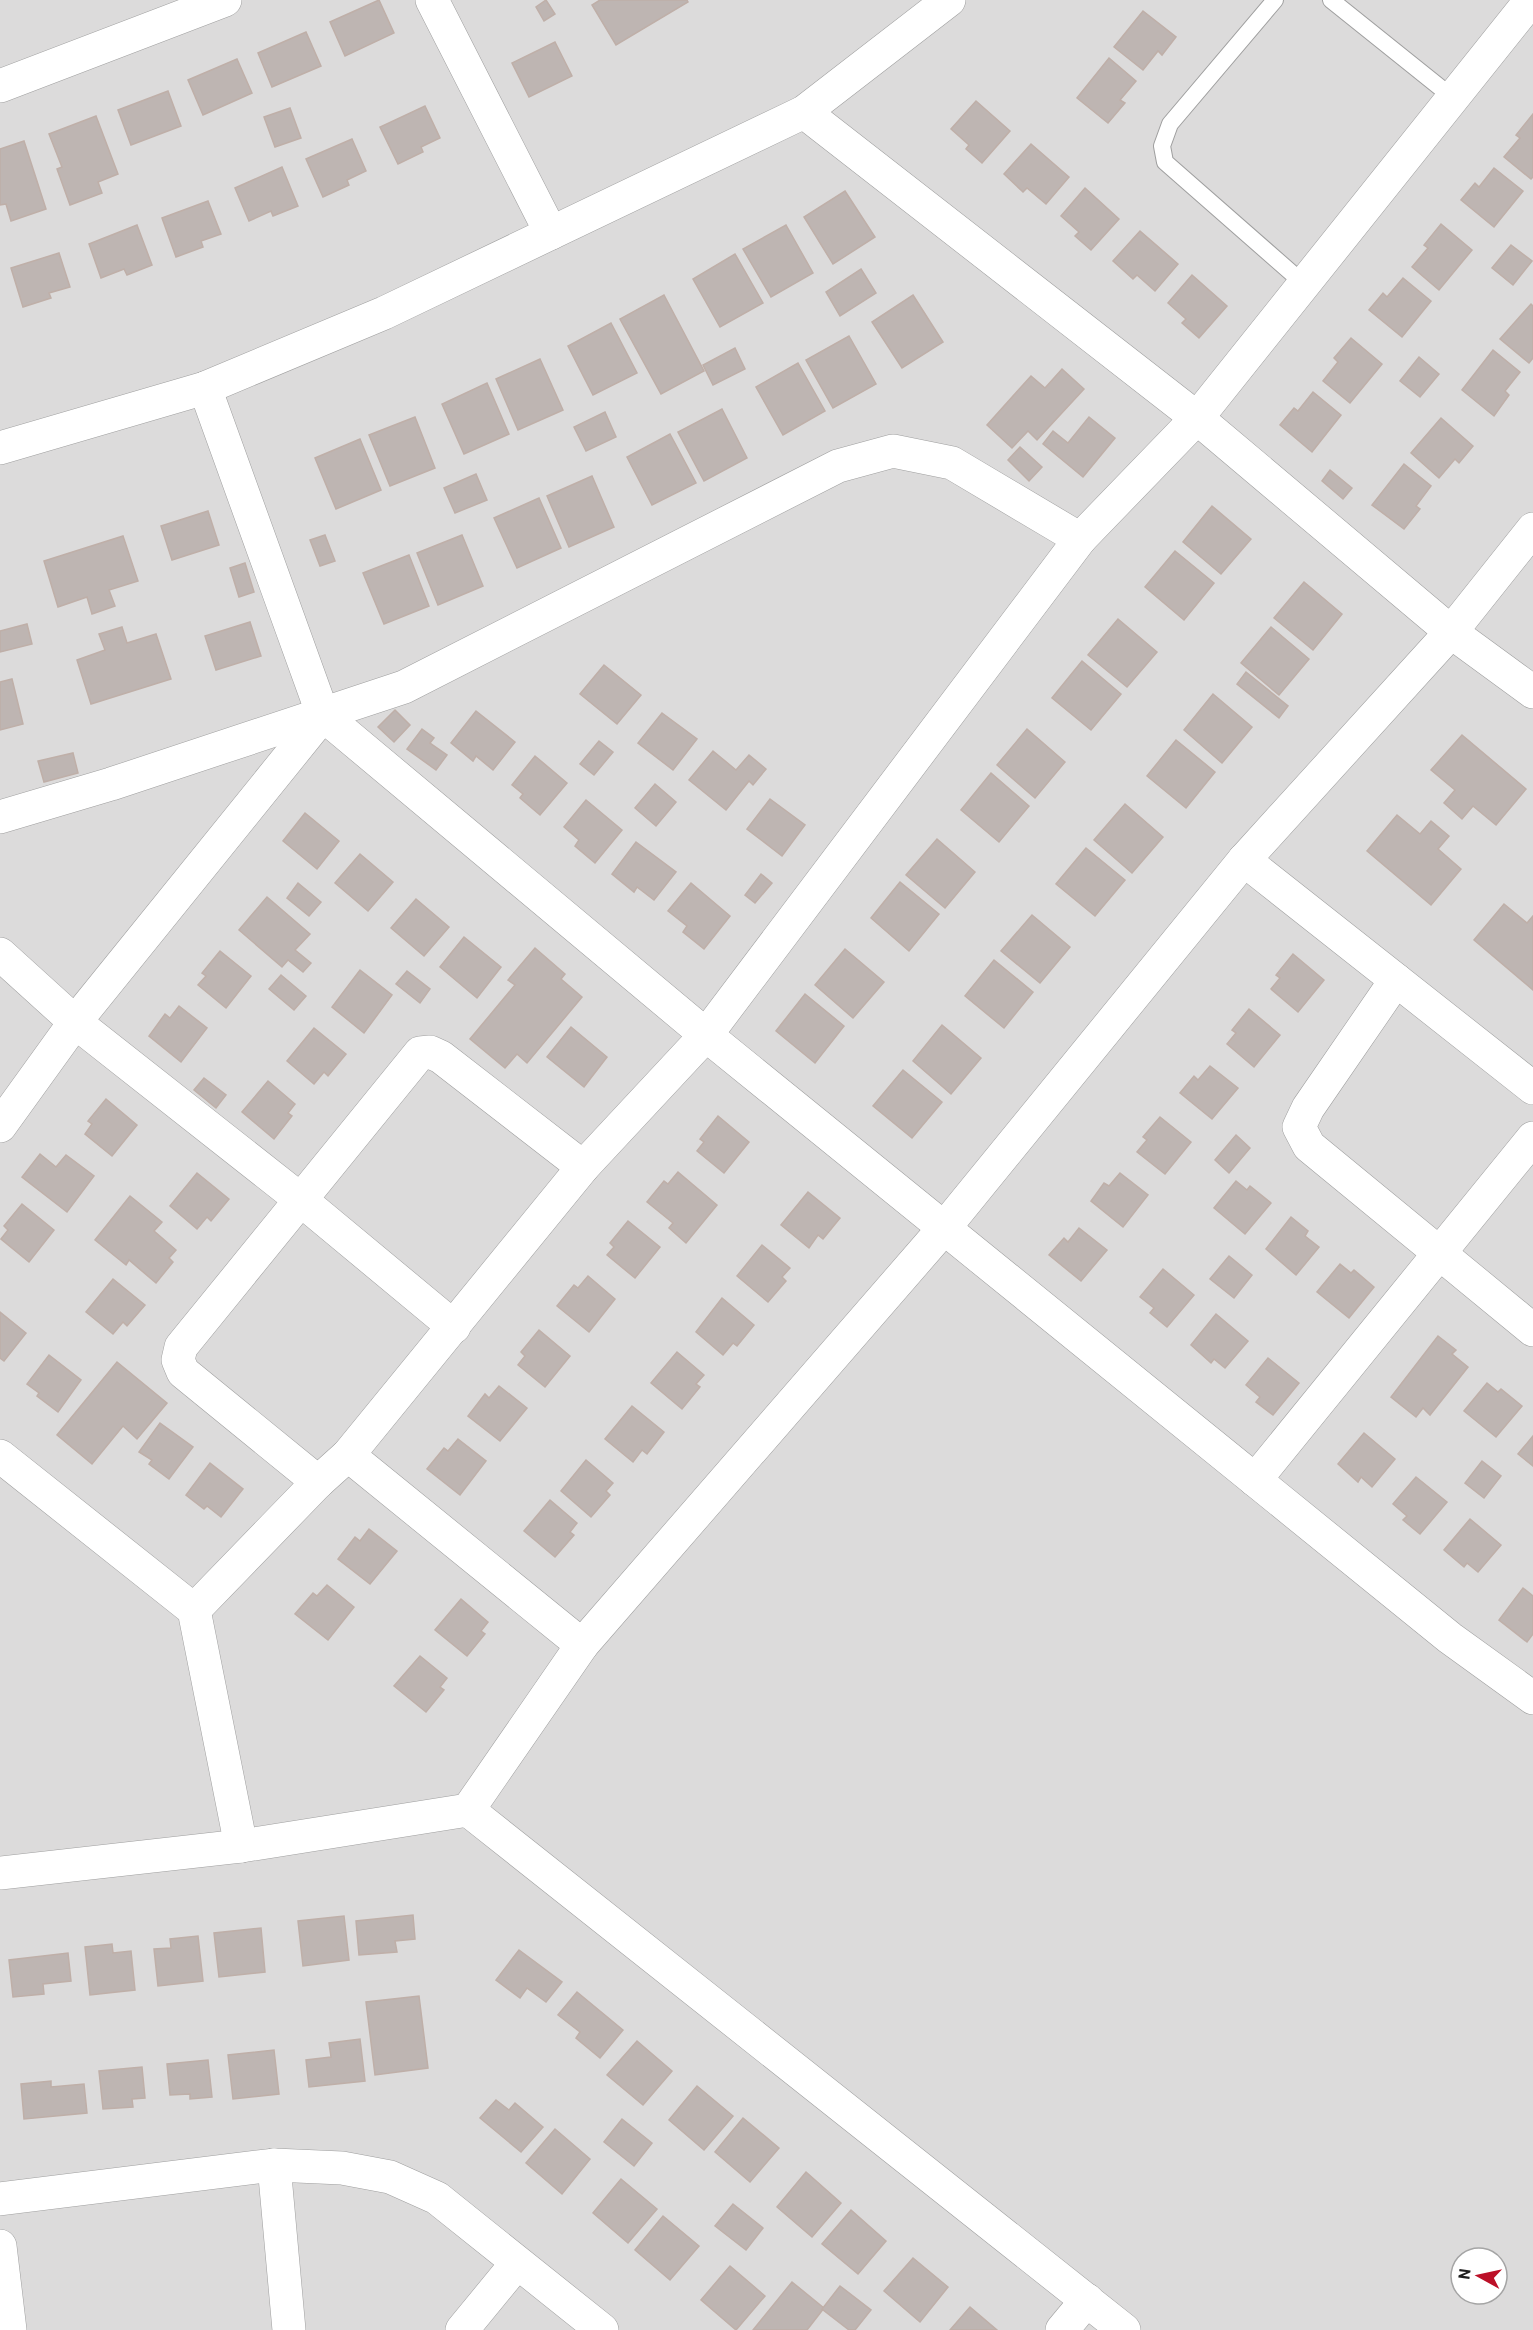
<svg xmlns="http://www.w3.org/2000/svg" width="1533" height="2330" font-family="Barlow,sans-serif">
	<rect width="100%" height="100%" fill="#eeeae5"/>
	<path fill="#dcdbdb" fill-rule="evenodd" d="M0,0H1533V2330H0ZM1461,2258H1497V2294H1461Z"/>
	<g fill="#beb5b2" stroke="#bfafa8" stroke-width="1.5">
		<path d="M379,0L394,33L345,56L330,22Z"/>
		<path d="M546,0L555,14L544,21L536,7Z"/>
		<path d="M600,0H687L688,2L616,45L592,5Z"/>
		<path d="M1143,11L1176,37L1162,55L1158,51L1143,70L1114,47Z"/>
		<path d="M306,32L321,66L272,87L258,53Z"/>
		<path d="M555,42L572,76L529,97L512,63Z"/>
		<path d="M1109,58L1136,81L1120,100L1125,103L1108,123L1077,98Z"/>
		<path d="M237,59L252,93L203,115L188,80Z"/>
		<path d="M168,91L181,126L131,145L118,110Z"/>
		<path d="M976,101L1010,131L982,163L966,149L969,145L951,129Z"/>
		<path d="M425,106L440,138L421,147L423,152L398,164L380,127Z"/>
		<path d="M290,108L301,138L275,147L264,117Z"/>
		<path d="M1533,114V177L1531,179L1504,157L1520,138L1516,135Z"/>
		<path d="M96,116L118,174L98,182L102,193L70,205L57,169L62,167L49,134Z"/>
		<path d="M352,139L366,171L347,180L349,185L323,197L306,159Z"/>
		<path d="M24,141L46,209L11,221L6,204L0,205V149Z"/>
		<path d="M1031,144L1069,177L1046,204L1027,188L1023,192L1004,174Z"/>
		<path d="M282,167L298,206L273,216L271,211L249,221L235,188Z"/>
		<path d="M1494,168L1523,191L1494,227L1461,200L1475,183L1479,187Z"/>
		<path d="M1085,188L1119,219L1091,250L1075,236L1079,232L1061,216Z"/>
		<path d="M845,191L875,237L833,264L804,217Z"/>
		<path d="M208,201L221,234L201,241L203,247L176,257L162,218Z"/>
		<path d="M1441,224L1472,250L1439,290L1412,267L1428,248L1424,245Z"/>
		<path d="M137,225L152,265L127,275L124,269L101,278L89,244Z"/>
		<path d="M786,225L813,273L771,297L743,249Z"/>
		<path d="M1140,231L1178,264L1155,291L1137,275L1133,279L1113,261Z"/>
		<path d="M1511,245L1532,261L1513,285L1492,268Z"/>
		<path d="M59,253L70,287L49,293L51,298L23,307L11,268Z"/>
		<path d="M735,254L763,303L720,327L693,279Z"/>
		<path d="M861,269L876,293L840,316L826,292Z"/>
		<path d="M1192,275L1227,306L1199,338L1182,323L1186,319L1168,303Z"/>
		<path d="M1403,278L1431,301L1402,337L1369,310L1383,293L1387,297Z"/>
		<path d="M664,295L704,371L661,394L620,319Z"/>
		<path d="M913,295L943,342L902,368L872,322Z"/>
		<path d="M1531,304L1533,306V358L1529,363L1500,339Z"/>
		<path d="M611,323L637,373L593,395L568,346Z"/>
		<path d="M849,336L876,384L833,408L806,360Z"/>
		<path d="M1351,338L1382,364L1350,403L1323,381L1338,362L1334,358Z"/>
		<path d="M735,348L745,369L713,385L703,365Z"/>
		<path d="M1493,350L1520,372L1505,391L1509,395L1494,416L1462,390Z"/>
		<path d="M1419,357L1439,374L1420,397L1400,381Z"/>
		<path d="M540,359L563,410L518,430L496,379Z"/>
		<path d="M798,363L825,411L783,435L756,387Z"/>
		<path d="M1062,369L1084,389L1037,440L1028,431L1012,448L987,425L1031,376L1045,388Z"/>
		<path d="M487,383L509,434L464,454L442,404Z"/>
		<path d="M1313,392L1341,415L1312,452L1280,425L1294,408L1298,411Z"/>
		<path d="M722,409L747,458L704,481L678,432Z"/>
		<path d="M605,412L616,437L586,451L574,427Z"/>
		<path d="M415,417L435,468L390,486L369,435Z"/>
		<path d="M1089,417L1115,438L1083,477L1043,444L1053,431L1068,443Z"/>
		<path d="M1441,418L1473,446L1459,463L1455,459L1439,478L1411,453Z"/>
		<path d="M670,434L696,483L652,505L627,457Z"/>
		<path d="M360,439L381,490L336,509L315,458Z"/>
		<path d="M1020,447L1042,467L1029,481L1008,460Z"/>
		<path d="M1404,464L1431,486L1416,506L1420,509L1404,529L1372,505Z"/>
		<path d="M1330,470L1352,488L1343,499L1322,481Z"/>
		<path d="M476,474L487,500L455,513L444,488Z"/>
		<path d="M592,476L614,527L569,547L547,496Z"/>
		<path d="M539,498L561,548L517,568L494,518Z"/>
		<path d="M1212,506L1251,539L1221,574L1183,542Z"/>
		<path d="M208,511L219,545L172,560L161,526Z"/>
		<path d="M325,535L335,561L320,566L310,540Z"/>
		<path d="M462,535L483,586L438,605L417,553Z"/>
		<path d="M123,536L138,581L109,590L115,606L92,614L87,597L58,607L44,561Z"/>
		<path d="M1175,551L1214,583L1184,620L1145,587Z"/>
		<path d="M409,555L429,606L384,624L363,573Z"/>
		<path d="M245,563L254,592L239,597L230,568Z"/>
		<path d="M1304,582L1342,614L1313,650L1274,618Z"/>
		<path d="M1118,619L1157,652L1127,687L1088,655Z"/>
		<path d="M250,622L261,656L216,670L205,636Z"/>
		<path d="M27,624L32,644L0,652V631Z"/>
		<path d="M122,627L127,643L156,634L171,679L91,704L77,660L105,650L99,634Z"/>
		<path d="M1271,627L1309,659L1279,695L1241,663Z"/>
		<path d="M1082,661L1121,694L1091,730L1052,698Z"/>
		<path d="M604,665L641,695L617,724L580,694Z"/>
		<path d="M1246,672L1288,706L1279,718L1237,684Z"/>
		<path d="M12,679L23,724L0,730V682Z"/>
		<path d="M1213,694L1252,727L1222,763L1184,730Z"/>
		<path d="M395,710L410,725L394,742L378,727Z"/>
		<path d="M476,711L515,742L493,770L476,756L473,761L451,743Z"/>
		<path d="M662,713L697,739L673,770L638,743Z"/>
		<path d="M422,729L434,738L430,743L447,755L436,770L407,749Z"/>
		<path d="M1027,729L1065,762L1035,798L997,765Z"/>
		<path d="M1462,735L1526,789L1496,825L1473,806L1462,819L1444,803L1455,790L1431,770Z"/>
		<path d="M1176,740L1215,772L1186,808L1147,776Z"/>
		<path d="M599,741L613,752L594,775L580,764Z"/>
		<path d="M713,751L736,770L749,755L766,769L753,785L749,781L726,810L689,780Z"/>
		<path d="M73,753L78,773L44,782L38,761Z"/>
		<path d="M535,756L567,783L540,815L520,798L523,794L512,785Z"/>
		<path d="M991,773L1029,806L999,842L961,810Z"/>
		<path d="M655,784L676,802L656,826L635,808Z"/>
		<path d="M770,799L805,825L782,856L747,829Z"/>
		<path d="M586,800L622,830L595,863L575,846L579,840L564,827Z"/>
		<path d="M1125,804L1163,837L1132,873L1094,840Z"/>
		<path d="M305,813L339,841L317,869L283,841Z"/>
		<path d="M1397,815L1420,834L1431,821L1449,836L1438,849L1461,869L1431,905L1367,851Z"/>
		<path d="M937,839L975,872L945,908L906,875Z"/>
		<path d="M636,842L676,872L654,900L637,887L634,892L612,874Z"/>
		<path d="M1086,848L1125,880L1095,916L1056,884Z"/>
		<path d="M360,854L393,882L368,911L335,883Z"/>
		<path d="M761,874L772,883L755,903L745,895Z"/>
		<path d="M900,882L939,914L909,951L871,918Z"/>
		<path d="M298,883L321,902L309,916L287,898Z"/>
		<path d="M691,883L730,916L704,949L683,932L687,926L668,911Z"/>
		<path d="M267,897L310,934L295,950L311,963L303,972L288,960L282,967L239,930Z"/>
		<path d="M416,899L449,927L424,956L391,928Z"/>
		<path d="M1504,904L1527,923L1533,916V990L1474,940Z"/>
		<path d="M1032,915L1070,947L1040,983L1001,951Z"/>
		<path d="M464,937L501,967L477,998L440,967Z"/>
		<path d="M535,948L565,974L561,979L582,997L527,1063L517,1054L505,1068L470,1039L515,985L508,980Z"/>
		<path d="M845,949L884,982L853,1018L815,985Z"/>
		<path d="M220,951L251,976L226,1008L198,985L206,976L202,973Z"/>
		<path d="M1293,954L1324,980L1298,1012L1271,989L1280,978L1276,975Z"/>
		<path d="M994,960L1033,992L1004,1028L965,996Z"/>
		<path d="M360,970L392,995L364,1033L332,1007Z"/>
		<path d="M407,971L430,989L420,1003L396,984Z"/>
		<path d="M281,975L306,996L294,1010L269,989Z"/>
		<path d="M805,994L844,1026L815,1063L776,1031Z"/>
		<path d="M179,1006L207,1028L181,1062L149,1036L165,1014L170,1018Z"/>
		<path d="M1249,1009L1280,1035L1254,1067L1227,1044L1236,1033L1232,1030Z"/>
		<path d="M942,1025L981,1058L951,1094L913,1061Z"/>
		<path d="M571,1027L607,1057L584,1087L547,1057Z"/>
		<path d="M314,1028L346,1054L328,1076L324,1072L314,1084L287,1061Z"/>
		<path d="M1210,1066L1238,1088L1212,1119L1180,1093L1194,1076L1198,1080Z"/>
		<path d="M903,1070L942,1102L912,1138L873,1106Z"/>
		<path d="M204,1078L226,1095L216,1108L194,1090Z"/>
		<path d="M268,1081L295,1104L288,1113L292,1116L274,1139L242,1112Z"/>
		<path d="M106,1099L137,1125L112,1156L85,1134L92,1124L88,1121Z"/>
		<path d="M718,1116L749,1142L724,1173L697,1151L704,1142L700,1139Z"/>
		<path d="M1160,1117L1191,1142L1165,1174L1137,1152L1147,1140L1143,1137Z"/>
		<path d="M1236,1135L1250,1148L1229,1173L1215,1160Z"/>
		<path d="M40,1154L56,1167L66,1155L94,1176L67,1212L22,1177Z"/>
		<path d="M678,1172L717,1205L686,1243L669,1228L673,1223L647,1202L664,1181L668,1184Z"/>
		<path d="M197,1173L229,1199L211,1221L207,1217L197,1229L170,1206Z"/>
		<path d="M1120,1173L1148,1195L1123,1227L1091,1201L1104,1183L1109,1186Z"/>
		<path d="M1236,1181L1247,1190L1250,1186L1271,1203L1245,1234L1214,1208Z"/>
		<path d="M808,1192L840,1218L823,1239L818,1235L809,1248L781,1225Z"/>
		<path d="M130,1196L162,1222L154,1231L176,1250L169,1258L173,1262L156,1283L129,1260L126,1265L95,1240Z"/>
		<path d="M22,1204L54,1230L29,1262L1,1239L8,1230L4,1226Z"/>
		<path d="M1291,1217L1308,1231L1305,1236L1319,1247L1296,1275L1266,1249Z"/>
		<path d="M628,1221L660,1247L635,1278L607,1255L614,1247L610,1243Z"/>
		<path d="M1079,1228L1107,1250L1081,1281L1049,1255L1064,1238L1068,1242Z"/>
		<path d="M762,1245L790,1268L782,1277L786,1281L768,1302L737,1276Z"/>
		<path d="M1229,1256L1252,1275L1234,1298L1210,1279Z"/>
		<path d="M1340,1264L1351,1273L1354,1270L1374,1287L1349,1318L1317,1292Z"/>
		<path d="M1163,1269L1194,1295L1167,1327L1150,1313L1154,1308L1140,1297Z"/>
		<path d="M588,1276L615,1299L589,1332L557,1306L574,1285L578,1288Z"/>
		<path d="M113,1279L145,1305L127,1326L123,1322L113,1334L86,1312Z"/>
		<path d="M722,1298L754,1325L737,1346L733,1343L723,1355L696,1332Z"/>
		<path d="M0,1312L26,1333L4,1361L0,1358Z"/>
		<path d="M1216,1314L1248,1341L1225,1368L1214,1359L1211,1363L1191,1345Z"/>
		<path d="M539,1330L570,1356L545,1387L518,1365L525,1356L521,1352Z"/>
		<path d="M1438,1336L1456,1350L1452,1354L1468,1367L1430,1415L1423,1408L1416,1417L1391,1397Z"/>
		<path d="M677,1352L704,1375L696,1384L700,1387L682,1409L651,1383Z"/>
		<path d="M49,1355L81,1380L58,1412L37,1396L39,1393L27,1384Z"/>
		<path d="M1268,1358L1299,1383L1273,1415L1256,1402L1260,1397L1246,1385Z"/>
		<path d="M117,1362L167,1403L137,1439L123,1426L92,1464L57,1435Z"/>
		<path d="M1487,1383L1498,1392L1501,1389L1522,1406L1496,1437L1464,1411Z"/>
		<path d="M499,1386L527,1408L500,1441L468,1416L485,1394L489,1398Z"/>
		<path d="M632,1406L664,1432L647,1454L642,1450L633,1462L605,1439Z"/>
		<path d="M160,1423L193,1447L169,1479L149,1464L152,1460L139,1452Z"/>
		<path d="M1364,1433L1395,1459L1372,1487L1361,1477L1358,1482L1338,1464Z"/>
		<path d="M1533,1436V1466L1518,1454Z"/>
		<path d="M458,1439L486,1461L460,1495L427,1469L444,1448L448,1451Z"/>
		<path d="M586,1460L613,1483L606,1491L610,1495L591,1517L561,1491Z"/>
		<path d="M1482,1461L1501,1476L1484,1498L1465,1483Z"/>
		<path d="M210,1463L243,1489L221,1517L207,1506L204,1509L186,1495Z"/>
		<path d="M1416,1477L1447,1502L1420,1534L1403,1520L1407,1516L1393,1504Z"/>
		<path d="M550,1500L577,1523L570,1532L574,1535L555,1557L524,1531Z"/>
		<path d="M1470,1519L1501,1545L1478,1572L1467,1563L1464,1567L1444,1550Z"/>
		<path d="M369,1529L397,1551L370,1584L338,1559L355,1537L360,1541Z"/>
		<path d="M327,1585L354,1607L328,1640L295,1614L313,1593L317,1596Z"/>
		<path d="M1523,1588L1533,1596V1634L1527,1642L1499,1620Z"/>
		<path d="M461,1599L488,1622L481,1631L485,1634L467,1656L435,1630Z"/>
		<path d="M420,1656L447,1678L440,1687L444,1690L426,1712L394,1686Z"/>
		<path d="M413,1915L415,1939L395,1941L397,1952L359,1955L356,1921Z"/>
		<path d="M344,1916L349,1960L303,1966L298,1921Z"/>
		<path d="M261,1928L265,1972L219,1977L214,1933Z"/>
		<path d="M198,1936L203,1981L158,1986L154,1949L171,1948L170,1939Z"/>
		<path d="M112,1944L113,1953L131,1951L135,1990L90,1995L85,1947Z"/>
		<path d="M519,1950L562,1982L546,2002L527,1988L520,1998L496,1980Z"/>
		<path d="M68,1953L71,1981L43,1984L44,1994L13,1997L9,1960Z"/>
		<path d="M577,1992L623,2030L600,2058L576,2038L580,2032L558,2015Z"/>
		<path d="M419,1996L428,2068L375,2075L366,2002Z"/>
		<path d="M360,2039L365,2081L309,2087L306,2060L331,2057L329,2043Z"/>
		<path d="M637,2041L672,2071L643,2105L607,2075Z"/>
		<path d="M274,2050L279,2094L233,2099L228,2055Z"/>
		<path d="M208,2060L212,2097L190,2099V2094L170,2095L167,2064Z"/>
		<path d="M142,2067L145,2098L132,2099L133,2107L103,2109L99,2071Z"/>
		<path d="M51,2081V2087L84,2084L87,2113L24,2119L21,2084Z"/>
		<path d="M697,2086L733,2116L704,2150L669,2120Z"/>
		<path d="M496,2100L509,2110L515,2103L543,2127L521,2152L480,2118Z"/>
		<path d="M743,2118L779,2148L750,2182L715,2152Z"/>
		<path d="M622,2119L652,2143L634,2166L604,2142Z"/>
		<path d="M555,2129L590,2159L562,2194L526,2163Z"/>
		<path d="M806,2172L841,2203L812,2237L777,2207Z"/>
		<path d="M621,2179L657,2209L628,2243L593,2213Z"/>
		<path d="M733,2204L763,2228L746,2250L715,2226Z"/>
		<path d="M851,2210L886,2241L858,2274L822,2244Z"/>
		<path d="M663,2216L699,2246L670,2280L635,2250Z"/>
		<path d="M913,2258L948,2287L920,2322L884,2291Z"/>
		<path d="M730,2266L765,2296L736,2330L701,2300Z"/>
		<path d="M792,2282L824,2308L807,2330H753Z"/>
		<path d="M840,2286L871,2310L855,2330H849L822,2309Z"/>
		<path d="M970,2307L997,2330H950Z"/>
	</g>
	<g fill="none" stroke-linecap="round" stroke-linejoin="round">
		<defs>
			<g id="lane">
				<path d="M1275,0L1170,124L1162,146L1165,162L1303,283"/>
				<path d="M1331,0L1452,97"/>
			</g>
			<g id="street">
				<path d="M432,0L551,233"/>
				<path d="M0,86L225,0"/>
				<path d="M804,112L1197,418L1451,632L1533,692"/>
				<path d="M205,388L323,715L706,1035L1450,1638L1533,1698"/>
				<path d="M0,448L205,388L384,313L804,112L949,0"/>
				<path d="M0,817L111,784L404,687L838,466L893,451L952,463L1080,539"/>
				<path d="M1244,860L1533,1088"/>
				<path d="M0,954L75,1022L301,1200L454,1327"/>
				<path d="M1396,980L1308,1108L1299,1127L1309,1146L1533,1330"/>
				<path d="M0,1126L75,1022L323,715"/>
				<path d="M348,1455L582,1645"/>
				<path d="M0,1456L194,1610L241,1846"/>
				<path d="M1255,1480L1533,1138"/>
				<path d="M318,1482L183,1372L178,1360L181,1347L420,1053L430,1052L441,1057L583,1167"/>
				<path d="M194,1610L318,1482L348,1455L583,1167L706,1035L1080,539L1197,418L1531,0"/>
				<path d="M468,1810L1124,2330"/>
				<path d="M0,1873L241,1846L468,1810L582,1645L945,1227L1244,860L1451,632L1533,529"/>
				<path d="M274,2165L289,2330"/>
				<path d="M0,2199L274,2165L342,2168L390,2177L437,2198L602,2330"/>
				<path d="M0,2246L10,2330"/>
				<path d="M462,2330L517,2263"/>
				<path d="M1062,2330L1087,2300"/>
			</g>
		</defs>
		<use href="#lane" stroke="#9f9f9f" stroke-width="18"/>
		<use href="#street" stroke="#9f9f9f" stroke-width="34"/>
		<use href="#lane" stroke="#fff" stroke-width="16"/>
		<use href="#street" stroke="#fff" stroke-width="33"/>
	</g>
	<g transform="translate(1479 2276) rotate(278)"><circle r="28" fill="#ffffff" stroke="#a5a5a5" stroke-width="1.5"/>
	<path d="M0-4.5L10 22L0 15L-10 22Z" fill="#bc1028"/>
	<text y="-9" font-size="16" font-weight="bold" text-anchor="middle" fill="#1e1e1e">N</text>
	</g>
</svg>
